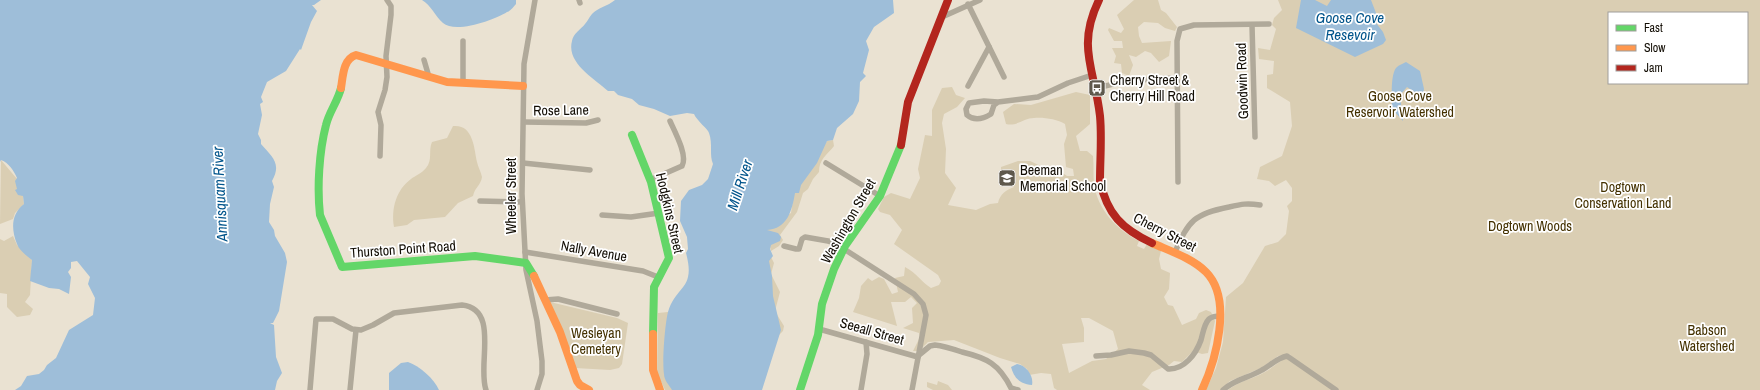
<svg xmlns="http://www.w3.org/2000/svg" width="1760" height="390" font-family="'Archivo Narrow',sans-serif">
	<rect width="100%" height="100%" fill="#eae2d2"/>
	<g fill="#daceb3" fill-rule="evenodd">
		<path d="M1134,0H1158L1161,10L1166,13L1177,27L1175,31L1165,28L1158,23L1144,22L1138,27L1139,36L1142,43L1171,41L1169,56L1159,62L1151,53L1145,51L1136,57L1129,55L1133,65L1129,76L1122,73L1121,64L1114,63L1116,56L1112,48H1123L1122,41H1114L1108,30L1109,28L1121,33L1124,29L1117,15Z"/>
		<path d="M1278,0H1760V390H1228C1239,381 1253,379 1265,372C1272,368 1277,363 1286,358L1288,359L1291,355L1288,354L1278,356L1261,368L1230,381L1220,390H1206L1216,368L1223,342L1226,297L1243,283L1265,246L1278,242L1286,234L1289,211L1287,206L1292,201V188L1286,180L1275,186L1269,181L1257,179L1260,167L1282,156L1292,126L1290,102L1267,88V75L1273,74L1274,61L1259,59L1258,48L1270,50L1276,29L1272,25L1274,18L1282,10ZM1609,13H1747V83H1609Z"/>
		<path d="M952,87L956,95L965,98L957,107L944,114L942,123L946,149L945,173L956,188L948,205L976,210L990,204L998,203C1000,194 1006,190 1014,187L1001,171V167L1018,161H1030L1047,169H1057L1067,176H1074L1073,169L1066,167L1064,144L1067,135L1065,124C1057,119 1043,117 1034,118C1024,118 1016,127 1006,124L1003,112L1014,104L1031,105L1076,92L1090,95V124L1076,136L1080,151H1087L1093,156C1094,165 1093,175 1094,184C1098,210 1116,229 1139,241L1137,246L1144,249L1147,244L1161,251L1159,259L1161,269L1170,273L1169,289L1164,297L1168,305L1173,306L1182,325L1196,319L1199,313L1206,310L1211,312L1215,321L1208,353L1202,354L1193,351L1182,362L1174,361L1169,365L1152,372L1142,385L1150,390H1057L1054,388L1051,374L1041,373L1029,375L1027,369L1020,364L1000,358L954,340L928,342L919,351H913L920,337L919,333L903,328L913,323L912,308L917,303L911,297L905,302H891L897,326L853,312L859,298L861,286L868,278L872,281L879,277L884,279L892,294L898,292L895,278L904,276L905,267C917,273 921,282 931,288L939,285L941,281L938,275L894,244L902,230L890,215L880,212L878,209L884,197L891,193L910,199L920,178L918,169L925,135L932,136V110L942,88ZM1081,318H1089L1113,331L1118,349L1106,359L1092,361L1069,373L1062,344L1084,342V328Z"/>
		<path d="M453,126C473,124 474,147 477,162C478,167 481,172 482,177C481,185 475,187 473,196L458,203L445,217L414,220L407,225L394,227C391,209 396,190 411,179C415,176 422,173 426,168C433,160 428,151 432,142L447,138Z"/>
		<path d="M833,140L834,146C827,155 819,159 819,172L813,179L808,189L803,193L797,212L780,235L783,240L779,246L771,251L766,230L791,213L794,192L827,141Z"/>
		<path d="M1,160L17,179V189L23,196L24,204L15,213L13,219L0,224Z"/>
		<path d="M13,236L17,245L32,260L30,295L25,302L33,309L30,315L17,317L7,307V294L0,293V239L4,241Z"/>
		<path d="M691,245L683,390H665L657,373L658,313L668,312V314L688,288Z"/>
		<path d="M771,257L774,263L771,274L780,292L776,307V313L784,326L783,331L778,336L765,260Z"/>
		<path d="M550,302L617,318L628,323L622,364L619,368L610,370L575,368Z"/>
		<path d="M938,381L948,385L952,390H933L927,387V382L937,385Z"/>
	</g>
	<g fill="#9ebed9">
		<path d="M0,0H321L314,5H312L317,11L311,22L301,50L300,49L286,71L267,82L261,97L263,102L260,104L262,115L258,134L261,140V144C272,157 282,163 272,181L274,187L270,204L269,222L274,230L275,236L285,253L287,262L279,311L273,323H270L274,325L276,357L282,373L277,381L275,390H15L21,386L27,376L39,374L44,370L47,365L56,358L69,330L93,315L95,298L88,284L90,277L77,261L71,262V268L68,272L71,277L69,294L59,289L49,288L30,281L32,260C27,256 19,250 17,244C11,229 11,214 24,204L23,196L18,195L15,190L17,189L15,181L17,178C14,171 9,163 1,160L0,162Z"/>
		<path d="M422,0H516V4C514,6 511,11 507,12C495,20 455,34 443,23C435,16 431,5 422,0Z"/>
		<path d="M615,0H893L894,13L874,27L866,41L869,50L863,73L866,76L860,82L859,101L853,114L837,128L833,140L827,141L817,163L801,185L799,193H795C792,211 787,229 767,230L778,233L781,237L780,241L771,245L770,249L773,256L769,261L772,276L773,296L781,330L762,390H672C669,385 664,380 664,374C662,362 665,323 668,312C676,285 696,290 686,253L688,249L687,237L680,221L681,201L689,190L702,185L708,179L713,164C709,155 713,144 709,133C708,129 697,121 694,114L687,113L670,116L654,109L639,105L632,99L618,95L614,91H608C595,79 566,63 572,41C573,34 581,29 585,24C588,21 589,17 592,14C597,8 608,6 615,0Z"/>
		<path d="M1301,0H1315L1327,6L1331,0H1371L1376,13V23L1383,32L1386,40L1383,44L1355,57L1296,28Z"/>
		<path d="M1406,62L1420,71L1424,89L1422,97L1407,87L1400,95L1403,121L1392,109C1392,99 1390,73 1397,67C1399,65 1404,63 1406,62Z"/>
		<path d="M408,362C420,366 434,379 439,390H389V373L401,363Z"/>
		<path d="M1017,364C1026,365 1034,376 1032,385C1020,384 1014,378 1011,367Z"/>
	</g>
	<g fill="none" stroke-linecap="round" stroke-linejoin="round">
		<g stroke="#b0a99a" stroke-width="5.5">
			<path d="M535,0L524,64L522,194L526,270L537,321L542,361V374L537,390"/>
			<path d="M579,0L580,3"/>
			<path d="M968,4L1004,77"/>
			<path d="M942,17L980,0"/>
			<path d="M1252,25L1255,137"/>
			<path d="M463,41V83"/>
			<path d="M424,60L429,77"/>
			<path d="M968,86L989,47"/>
			<path d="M1095,89C1122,80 1149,79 1177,78"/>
			<path d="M998,102L984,101L969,103L966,109L967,115C974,121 983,119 991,114L994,105L998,102L1038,97L1068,83L1092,75"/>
			<path d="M524,122L586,123L598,120"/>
			<path d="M380,156L381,125L378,112L385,90L387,77L386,56L391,15V6L387,0"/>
			<path d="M523,163L590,170"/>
			<path d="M826,163L880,196"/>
			<path d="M650,180L682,166C688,156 675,132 670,121"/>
			<path d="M1178,182L1177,41L1180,29L1194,25L1269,24"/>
			<path d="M480,201L522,202"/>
			<path d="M602,215L631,217L659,213"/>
			<path d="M784,246L796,249H799L802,239L805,237L828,241L845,246"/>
			<path d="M844,249L914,294L923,304L926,315L912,390"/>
			<path d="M525,252L643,271L658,277"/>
			<path d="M1175,252C1189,220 1194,214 1229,207C1242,204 1247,203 1260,205"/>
			<path d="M545,300L558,299L617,314"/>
			<path d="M819,329L918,357"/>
			<path d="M919,355L930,346L935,345C944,346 953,349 962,352C987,358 999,364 1011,388L1018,390"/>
			<path d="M1096,356L1111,355L1129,351L1144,353L1151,355L1168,369C1184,370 1196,354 1201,340C1203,333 1204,324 1209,319C1212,316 1217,316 1221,316"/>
			<path d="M310,390L316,319H333L352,329L361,330L373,325L394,313L462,305C500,309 477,365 486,390"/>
			<path d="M350,390L356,330"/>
			<path d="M861,390L867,354L866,342"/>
			<path d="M1223,390C1235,379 1249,378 1262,370C1271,365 1277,358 1287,356L1336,390"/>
		</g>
		<g stroke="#63d668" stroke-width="8">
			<path d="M341,88C338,101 329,112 326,125C319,152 317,188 320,215L342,267L475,256L526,263L534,276"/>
			<path d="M632,135L651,182L669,258L654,287L653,334"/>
			<path d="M800,390L818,335L822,304L834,269L845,246L880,196L901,145"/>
		</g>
		<g stroke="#ff974d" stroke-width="8">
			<path d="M341,88C343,76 343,59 356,55L447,82L523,86"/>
			<path d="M1152,243C1170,251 1192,258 1206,272C1233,299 1216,360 1202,390"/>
			<path d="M534,276L560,332L577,381L580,385L589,390"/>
			<path d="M653,334V370L660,390"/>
		</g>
		<g stroke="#b3261e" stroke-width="8">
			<path d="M1099,0C1076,47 1095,70 1100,116C1102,137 1100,160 1100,181C1107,214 1122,229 1152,243"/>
			<path d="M901,145L908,102L948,0"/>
		</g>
	</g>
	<defs>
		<symbol id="bus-square" viewBox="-11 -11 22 22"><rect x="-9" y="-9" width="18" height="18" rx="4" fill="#5e584c" stroke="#fff"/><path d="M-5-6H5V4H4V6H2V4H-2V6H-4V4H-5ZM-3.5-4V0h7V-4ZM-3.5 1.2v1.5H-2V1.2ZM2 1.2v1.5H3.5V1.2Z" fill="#fff"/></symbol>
		<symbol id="school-square" viewBox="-11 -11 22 22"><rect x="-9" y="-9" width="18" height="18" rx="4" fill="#5e584c" stroke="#fff"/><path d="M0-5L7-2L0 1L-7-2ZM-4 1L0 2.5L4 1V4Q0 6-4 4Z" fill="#fff"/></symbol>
	</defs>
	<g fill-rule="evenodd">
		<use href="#bus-square" x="1087" y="78" width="20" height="20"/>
		<use href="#school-square" x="997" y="168" width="20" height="20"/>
	</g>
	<g text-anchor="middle" stroke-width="3.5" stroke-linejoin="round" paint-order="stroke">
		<g font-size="14" fill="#120d04" stroke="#fff" text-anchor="start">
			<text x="1110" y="85">Cherry Street &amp;<tspan x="1110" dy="16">Cherry Hill Road</tspan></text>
			<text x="1020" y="175">Beeman<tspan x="1020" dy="16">Memorial School</tspan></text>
		</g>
		<g font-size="14" fill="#120d04" stroke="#fff">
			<text transform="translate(1242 81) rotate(-92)" y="5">Goodwin Road</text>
			<text transform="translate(561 110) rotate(-1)" y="5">Rose Lane</text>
			<text transform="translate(511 196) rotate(-90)" y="5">Wheeler Street</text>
			<text transform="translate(670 213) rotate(77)" y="5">Hodgkins Street</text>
			<text transform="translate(848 221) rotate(-60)" y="5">Washington Street</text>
			<text transform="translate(1165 232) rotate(27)" y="5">Cherry Street</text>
			<text transform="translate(403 249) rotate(-4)" y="5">Thurston Point Road</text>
			<text transform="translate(594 251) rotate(10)" y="5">Nally Avenue</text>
			<text transform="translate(872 331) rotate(16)" y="5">Seeall Street</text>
		</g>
		<g font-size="14" fill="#443100" stroke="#fff">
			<text x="1400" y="101">Goose Cove<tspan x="1400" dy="16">Reservoir Watershed</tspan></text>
			<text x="1623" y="192">Dogtown<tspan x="1623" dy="16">Conservation Land</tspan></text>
			<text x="1530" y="231">Dogtown Woods</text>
			<text x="1707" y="335">Babson<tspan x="1707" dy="16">Watershed</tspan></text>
			<text x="596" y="338">Wesleyan<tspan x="596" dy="16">Cemetery</tspan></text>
		</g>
		<g font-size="15" font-style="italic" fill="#00548b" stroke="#fff">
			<text x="1350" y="23">Goose Cove<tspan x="1350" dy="17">Resevoir</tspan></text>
			<text transform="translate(740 185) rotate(-72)" y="5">Mill River</text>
			<text transform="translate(220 194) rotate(-93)" y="5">Annisquam River</text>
		</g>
	</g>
	<rect x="1608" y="12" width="140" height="72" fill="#ffffff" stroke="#a09e9b"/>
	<rect x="1616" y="25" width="20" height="6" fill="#63d668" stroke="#a09e9b"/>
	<text x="1644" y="32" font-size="12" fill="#120d04">Fast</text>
	<rect x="1616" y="45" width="20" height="6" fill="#ff974d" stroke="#a09e9b"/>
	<text x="1644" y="52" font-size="12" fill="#120d04">Slow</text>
	<rect x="1616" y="65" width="20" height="6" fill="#b3261e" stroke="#a09e9b"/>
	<text x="1644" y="72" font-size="12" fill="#120d04">Jam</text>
</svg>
